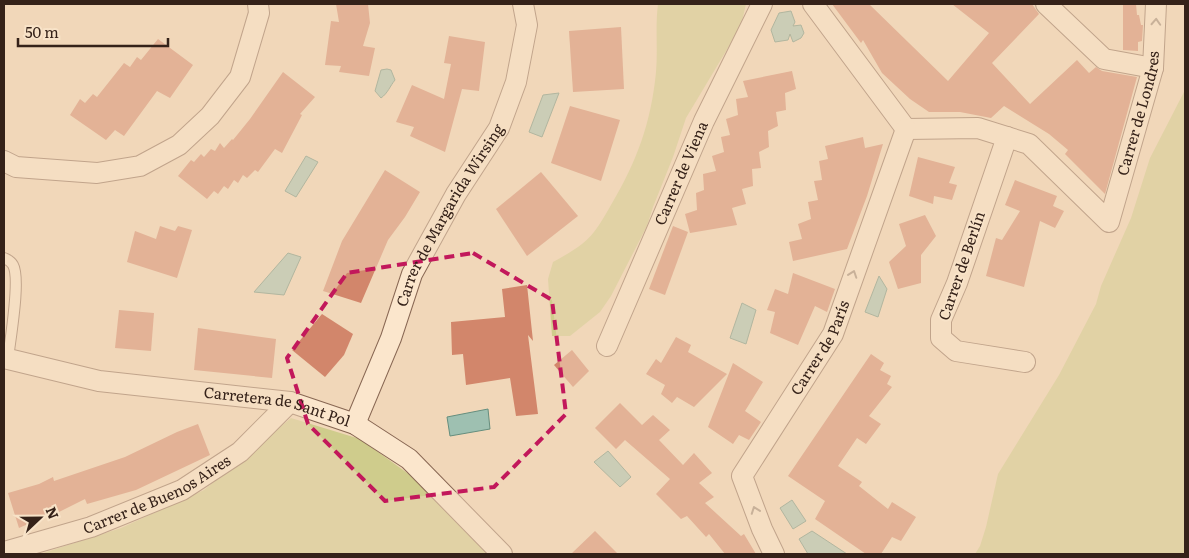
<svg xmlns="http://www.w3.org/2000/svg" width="1189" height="558" font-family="Literata,serif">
	<rect width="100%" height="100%" fill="#f1d7b9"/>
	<g fill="#cfcc8c">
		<path d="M658,4H746L741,26L686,118L673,157L653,207L647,226L611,296L600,312L570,336H552L548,279L553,262C562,257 573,251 582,244C595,234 603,219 611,205C637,161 651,123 656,72C658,49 655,27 658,4Z"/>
		<path d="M1185,90V554H975L980,546L986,527L998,474L1059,375L1096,304L1101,286L1131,218L1150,158Z"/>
		<path d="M291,418L360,439L410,475L488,554H40L121,528L204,490Z"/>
	</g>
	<g fill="#9ec0b1" stroke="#658e7e">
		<path d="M791,11L795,22L793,26L801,25L804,33L801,38L793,42L790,34L788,40L775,42L771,30L779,13Z"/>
		<path d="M387,69L391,70L395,80C390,86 388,93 381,98L375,91L381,70Z"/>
		<path d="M559,93L542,137L529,132L543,95Z"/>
		<path d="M306,156L318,162L296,197L285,191Z"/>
		<path d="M288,253L301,257L284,295L254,292Z"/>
		<path d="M879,276L887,289L878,317L865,312Z"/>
		<path d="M742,303L756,310L746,344L730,338Z"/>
		<path d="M488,409L490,429L450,436L447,417Z"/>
		<path d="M608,451L631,477L620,487L594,462Z"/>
		<path d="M792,500L806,521L793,529L780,508Z"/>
		<path d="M812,531L847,554H808L799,539Z"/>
	</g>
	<g fill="#d2866b">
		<path d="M336,4H368L370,23L363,46L375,48L369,76L339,72L341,66L325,65L331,21L339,22Z"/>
		<path d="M832,4H869L948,81L989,33L952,4H1032L1039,14L992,63L1030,104L1077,60L1089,73L1096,67L1102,71L1137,77L1105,194L1065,154L1068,150L1049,134L1004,106L991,118L960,112H929L910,99L882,73L863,40L861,43Z"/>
		<path d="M1123,4H1136L1137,15H1139L1141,25H1143L1142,41L1138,42V51L1123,50Z"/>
		<path d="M621,27L624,89L573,92L569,31Z"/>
		<path d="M449,36L485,42L479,91L462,89L445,152L410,136L414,127L396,122L412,85L444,99L451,64L444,63Z"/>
		<path d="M158,39L193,65L170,98L157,91L124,136L115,130L106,140L70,115L80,99L85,103L93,94L97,97L124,63L130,67L137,57L141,60Z"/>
		<path d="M792,71L796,89L785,93L786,110L776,112L778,126L768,131L769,147L759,152L761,168L752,169L753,186L742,189L746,204L732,208L737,225L690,233L685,214L697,210L696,193L704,190L703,174L716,171L712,156L724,152L721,137L730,135L726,119L738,115L736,99L748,97L743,81Z"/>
		<path d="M283,72L315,97L300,114L302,115L282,153L275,149L258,172L255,170L247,178L243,175L238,183L234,180L228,189L224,186L218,194L214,191L207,199L178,176L191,160L194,162L201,154L204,157L211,149L215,151L220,143L224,148L232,139L233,140L250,119Z"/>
		<path d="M570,106L620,120L601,181L551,163Z"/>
		<path d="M863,137L865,148L883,144L867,196L847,249L793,261L789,242L802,239L798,224L811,219L808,202L818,200L814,181L822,180L819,161L828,159L825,146Z"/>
		<path d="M918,157L955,167L949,183L957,185L952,200L934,196L933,204L909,196Z"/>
		<path d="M385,170L420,192L405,217L388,240L361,303L323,291L342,241Z"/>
		<path d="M541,172L578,216L527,256L496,209Z"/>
		<path d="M1015,180L1057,196L1053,206L1064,211L1055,228L1040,221L1024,287L986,276L996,238L1002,240L1020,211L1005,205Z"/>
		<path d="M925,215L936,236L921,255V283L898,289L889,262L906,246L899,224Z"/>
		<path d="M160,226L175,231L178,226L192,230L177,278L127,262L135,231L156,239Z"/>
		<path d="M673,226L688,232L665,295L649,289Z"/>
		<path d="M793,273L835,289L827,312L815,306L798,345L770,333L775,312L767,310L775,289L788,294Z"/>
		<path d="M527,285L533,341L528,335L538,414L516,416L510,378L466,385L463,354L452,355L451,322L505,317L502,289Z"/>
		<path d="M119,310L154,313L151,351L115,348Z"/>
		<path d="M322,314L353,334L344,355L325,377L292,350Z"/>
		<path d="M198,328L276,339L272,378L194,370Z"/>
		<path d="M676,337L691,345L688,352L727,374L694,407L677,397L672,403L661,394L665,385L646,374L656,359L661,363Z"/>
		<path d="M572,350L589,371L573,387L554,365Z"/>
		<path d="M871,354L884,363L880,370L891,376L887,384L892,387L869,416L881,424L866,444L857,438L838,466L862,482L859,486L888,509L892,502L916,517L901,541L892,537L881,554H866L815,519L825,501L788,476Z"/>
		<path d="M733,363L763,382L745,411L761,422L749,440L739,435L733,444L708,427Z"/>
		<path d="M620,403L642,425L653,415L670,430L659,440L683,465L694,453L712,473L699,483L714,497L705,503L741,536L744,534L756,554H725L709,534L706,537L687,516L681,519L656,494L670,479L625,440L616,449L595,428Z"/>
		<path d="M198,424L210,455L136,490L87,504L85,499L49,517L48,515L19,528L8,493L39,484L53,477L54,481L125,457L177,432Z"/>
		<path d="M595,531L618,554H571Z"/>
	</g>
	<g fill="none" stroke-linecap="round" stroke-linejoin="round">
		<defs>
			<path id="service" d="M4,258C8,260 11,261 13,265C21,279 10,340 8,359"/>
			<g id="minor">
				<path d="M813,4L906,129"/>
				<path d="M1046,4L1104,59L1153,68"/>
				<path id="s1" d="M906,129L978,128L1029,144L1109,222L1153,68L1156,4"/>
				<path d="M1007,137L957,283L941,320V338L956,351L1025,362"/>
				<path d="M4,161L16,167L97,173L140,166L179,145L210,116L240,77L259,13L258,4"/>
				<path id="s2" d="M607,346L704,121L762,4"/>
				<path id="s3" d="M4,358L99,381L290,402L355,424L409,459L502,554"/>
				<path id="s4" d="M355,424L391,338L412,274L456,194L499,128L516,82L527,25L523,4"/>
				<path id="s5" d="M4,552L91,527L182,490L240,452L290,402"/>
				<path id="s6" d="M774,554L762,529L742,476L833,334L906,129"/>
			</g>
		</defs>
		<use href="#service" stroke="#886753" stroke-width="12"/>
		<use href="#minor" stroke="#886753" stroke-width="22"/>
		<use href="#service" stroke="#fbe6cc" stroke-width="10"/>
		<use href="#minor" stroke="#fbe6cc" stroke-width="20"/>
	</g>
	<defs><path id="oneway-chevron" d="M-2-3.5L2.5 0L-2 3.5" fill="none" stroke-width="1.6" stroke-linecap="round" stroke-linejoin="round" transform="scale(1.25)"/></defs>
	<g stroke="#988472">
		<use href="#oneway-chevron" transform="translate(1156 22) rotate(-87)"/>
		<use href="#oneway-chevron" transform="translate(853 274) rotate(-71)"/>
		<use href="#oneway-chevron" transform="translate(755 510) rotate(-110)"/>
	</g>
	<path d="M0 0H1189V558H0ZM473,253L552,300L566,414L494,487L385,501L308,424L287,358L347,273Z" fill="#f1d7b9" fill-opacity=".55" fill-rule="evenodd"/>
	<path fill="none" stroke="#c2185b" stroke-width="4" stroke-dasharray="10 6" stroke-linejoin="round" d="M473,253L552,300L566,414L494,487L385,501L308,424L287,358L347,273Z"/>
	<g text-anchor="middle" stroke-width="4" stroke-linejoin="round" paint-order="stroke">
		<g font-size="15" fill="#352219" stroke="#f8e3c8">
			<text dy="5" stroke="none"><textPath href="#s1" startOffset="350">Carrer de Londres</textPath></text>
			<text dy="5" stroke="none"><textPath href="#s2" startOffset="188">Carrer de Viena</textPath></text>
			<text dy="5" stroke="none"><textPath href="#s4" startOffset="230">Carrer de Margarida Wirsing</textPath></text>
			<text transform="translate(962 266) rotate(-71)" y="5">Carrer de Berlín</text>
			<text dy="5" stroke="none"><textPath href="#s6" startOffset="235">Carrer de París</textPath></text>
			<text dy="5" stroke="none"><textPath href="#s3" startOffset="278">Carretera de Sant Pol</textPath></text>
			<text dy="5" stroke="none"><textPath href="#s5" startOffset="164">Carrer de Buenos Aires</textPath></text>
		</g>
	</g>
	<rect width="1189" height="558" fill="none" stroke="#352219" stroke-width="10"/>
	<g transform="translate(40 518) rotate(68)" stroke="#f8e3c8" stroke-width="4" paint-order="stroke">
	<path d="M0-4L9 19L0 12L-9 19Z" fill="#352219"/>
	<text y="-8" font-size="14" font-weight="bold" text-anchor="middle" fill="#352219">N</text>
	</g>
	<path d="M18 38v8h150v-8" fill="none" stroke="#352219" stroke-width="2.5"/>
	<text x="25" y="38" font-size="15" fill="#352219" stroke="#f8e3c8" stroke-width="4" paint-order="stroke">50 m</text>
</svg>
